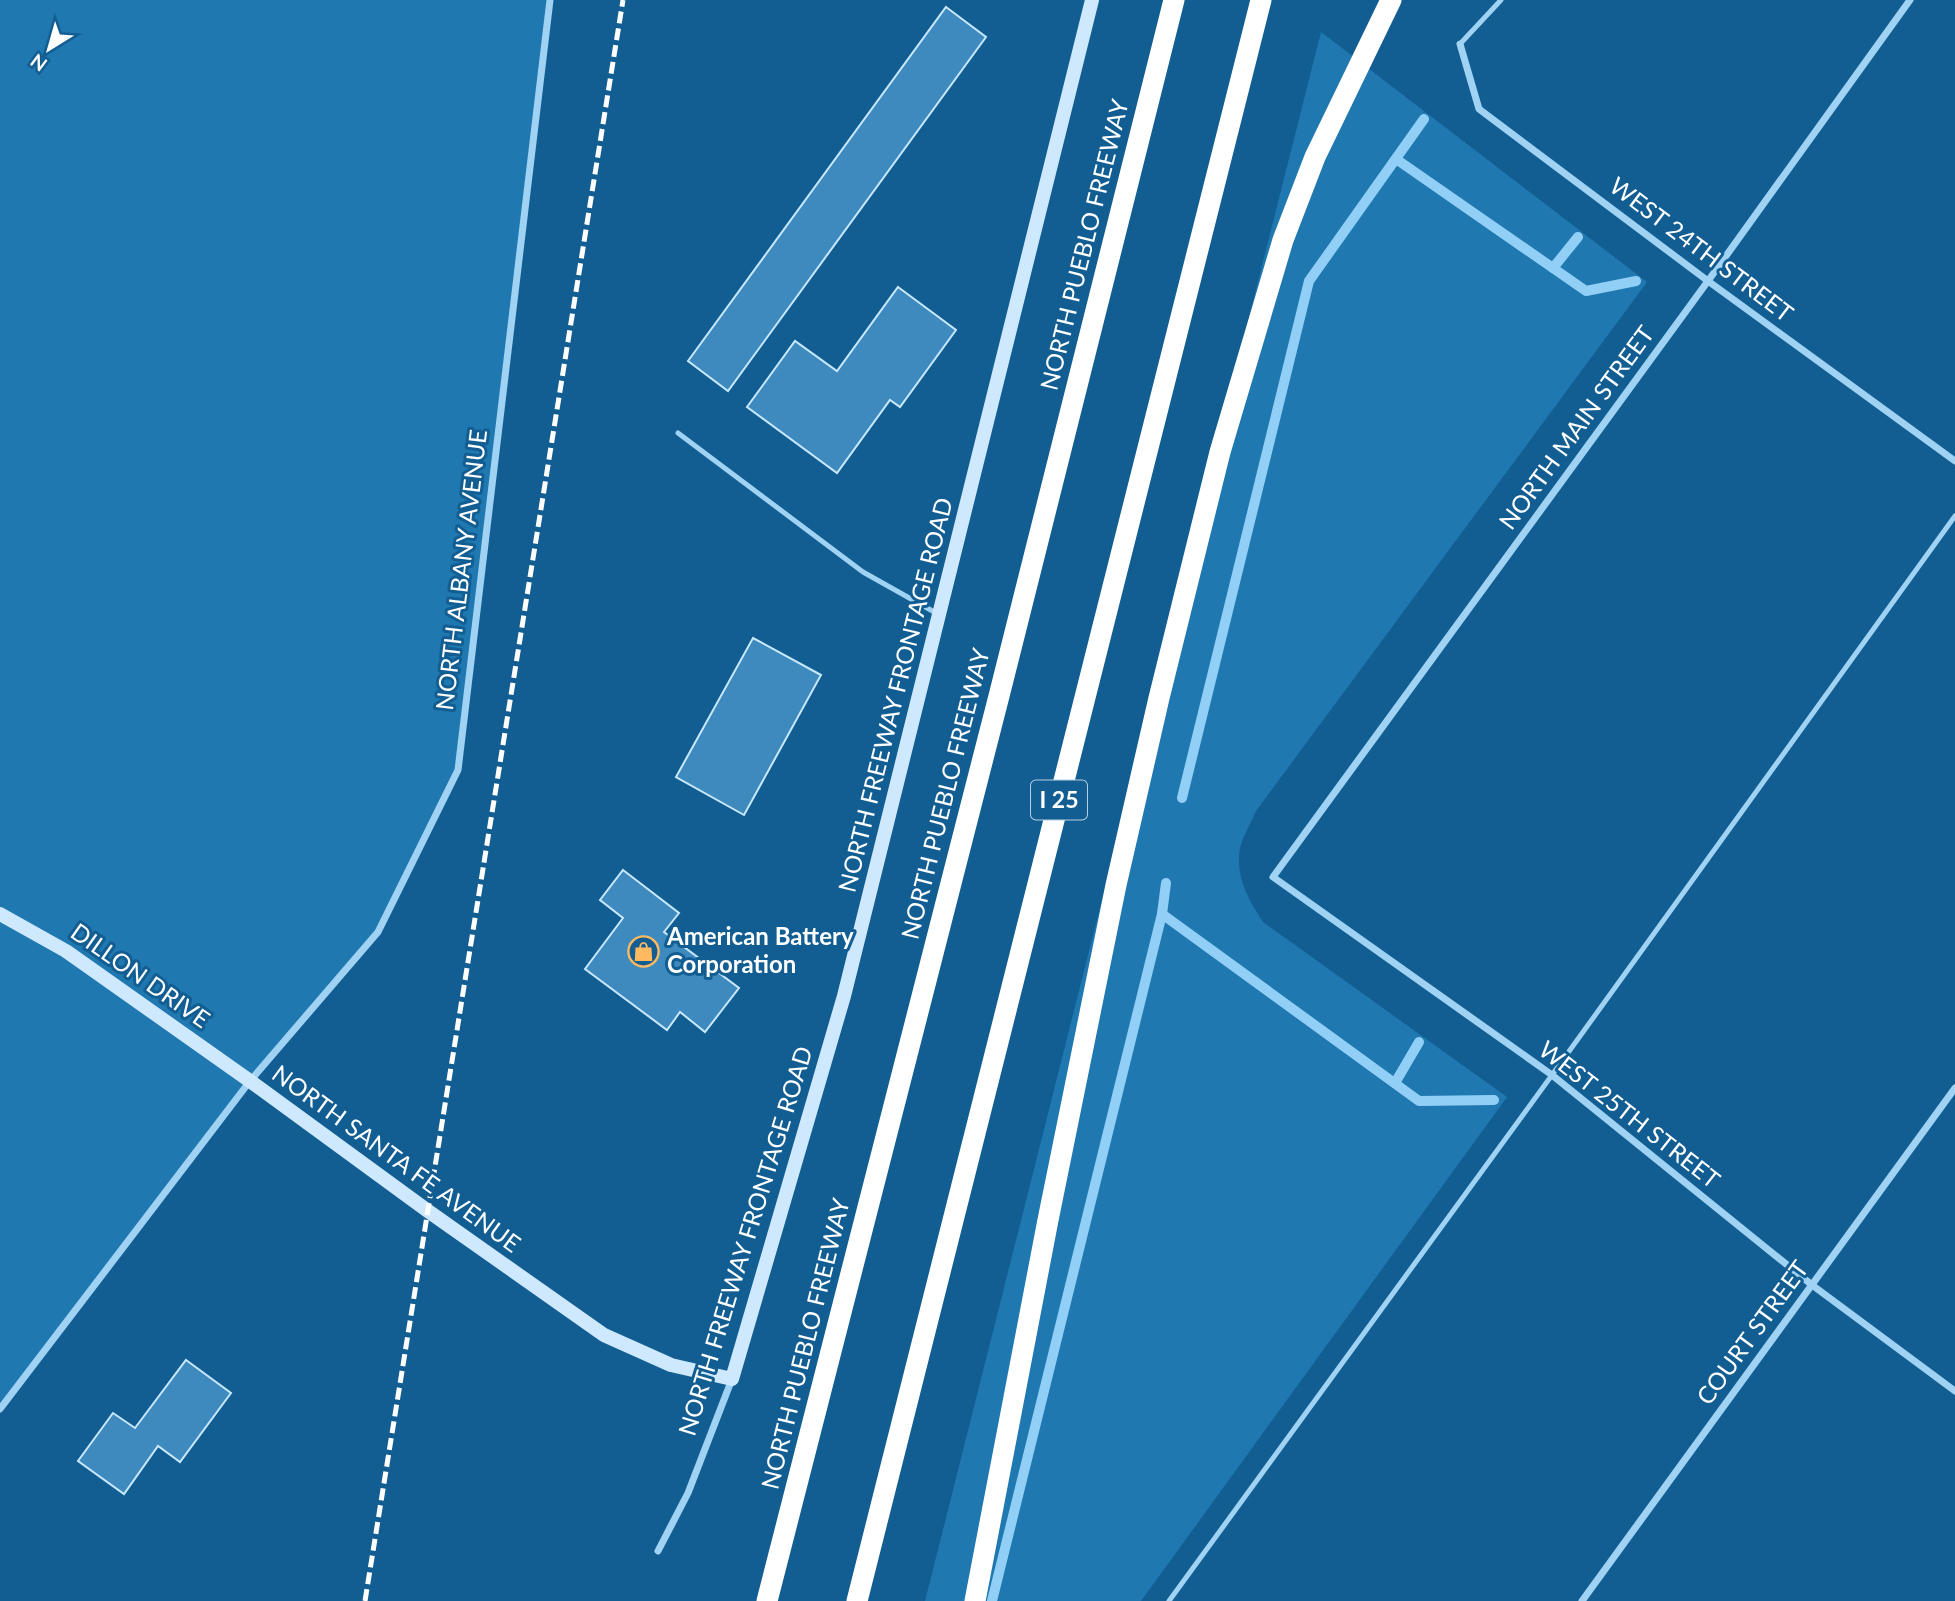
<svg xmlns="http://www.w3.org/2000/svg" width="1955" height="1601" font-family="Lato,sans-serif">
	<rect width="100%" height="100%" fill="#125e93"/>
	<g fill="#2078b1">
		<path d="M0,0H550L458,770L378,932L250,1081L0,1409Z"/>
		<path d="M1321,32L1647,282L1256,811C1251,823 1243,836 1240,848C1235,876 1248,899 1263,922L1507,1097L1141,1601H925Z"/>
	</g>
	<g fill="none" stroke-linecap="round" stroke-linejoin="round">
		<g stroke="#91cff6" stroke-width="10">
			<path d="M1396,159L1586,291L1636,281"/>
			<path d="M1553,268L1578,237"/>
			<path d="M1182,798L1309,281L1424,119"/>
			<path d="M1162,914L1419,1101L1494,1100"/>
			<path d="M1395,1083L1419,1042"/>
			<path d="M992,1601L1162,914L1166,883"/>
		</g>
	</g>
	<g fill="#3e8abe" stroke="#c7e8fd" stroke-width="2">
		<path d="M946,7L986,37L728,391L688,361Z"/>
		<path d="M898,287L956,330L900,407L890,400L837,473L747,407L795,341L837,371Z"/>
		<path d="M753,638L821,675L744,815L676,777Z"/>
		<path d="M623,870L679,913L664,932L739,988L705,1032L680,1012L667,1030L585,969L623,918L600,900Z"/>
		<path d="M186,1360L231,1393L180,1462L158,1446L124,1494L78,1461L113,1413L135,1428Z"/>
	</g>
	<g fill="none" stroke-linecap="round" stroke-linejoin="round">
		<g stroke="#9fd2f3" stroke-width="5">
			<path d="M1460,44L1501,0"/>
			<path d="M678,433L863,572L936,613"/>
			<path d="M1169,1601L1552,1075L1955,516"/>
		</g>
		<g stroke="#9fd2f3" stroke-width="7">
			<path d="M1910,0L1708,281L1273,877L1552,1075L1812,1285L1955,1391"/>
			<path d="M1460,44L1479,109L1708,281L1955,461"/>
			<path d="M0,1409L250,1081L378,932L458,770L550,0"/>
			<path d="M658,1551L688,1493L732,1379"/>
			<path d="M1582,1601L1955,1088"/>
		</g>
		<path stroke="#cee9fd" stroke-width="14" d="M0,914L66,951L250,1081L428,1211L604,1335L671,1365L732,1379L844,996L1092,0"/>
		<g stroke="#fff" stroke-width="21">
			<path d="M767,1601L999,696L1174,0"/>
			<path d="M857,1601L1261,0"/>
			<path d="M975,1601L1048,1220L1116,885L1159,698L1220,452L1283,240L1315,157L1391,0"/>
		</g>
		<path stroke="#fff" stroke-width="5" stroke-dasharray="12 5" stroke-linecap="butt" d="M365,1601L623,0"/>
	</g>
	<defs>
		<symbol id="shop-ring" viewBox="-11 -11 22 22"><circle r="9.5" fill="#125e93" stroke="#ffb961" stroke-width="1.5"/><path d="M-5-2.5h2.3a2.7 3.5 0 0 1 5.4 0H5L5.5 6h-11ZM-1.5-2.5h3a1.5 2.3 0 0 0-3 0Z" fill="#ffb961"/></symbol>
	</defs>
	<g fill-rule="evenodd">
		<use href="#shop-ring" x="626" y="934" width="35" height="35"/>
	</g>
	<g text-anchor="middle" stroke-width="6" stroke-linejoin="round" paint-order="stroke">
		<rect fill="#125e93" stroke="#b8cfdf" stroke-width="2" x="1031" y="780.5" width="56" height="39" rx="5"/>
		<g font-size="23" font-weight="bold" fill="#fff">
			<text x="1059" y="808">I 25</text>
		</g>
		<g font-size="24" fill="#fff" stroke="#125e93">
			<text transform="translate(1085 245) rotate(-76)" y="8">NORTH PUEBLO FREEWAY</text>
			<text transform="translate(1701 250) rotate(37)" y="8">WEST 24TH STREET</text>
			<text transform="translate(1577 428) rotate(-54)" y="8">NORTH MAIN STREET</text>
			<text transform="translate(462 570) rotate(-83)" y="8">NORTH ALBANY AVENUE</text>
			<text transform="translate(896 695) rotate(-76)" y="8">NORTH FREEWAY FRONTAGE ROAD</text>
			<text transform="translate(946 794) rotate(-76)" y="8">NORTH PUEBLO FREEWAY</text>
			<text transform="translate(140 976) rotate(35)" y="8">DILLON DRIVE</text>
			<text transform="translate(1629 1115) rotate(38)" y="8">WEST 25TH STREET</text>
			<text transform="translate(396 1159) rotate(36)" y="8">NORTH SANTA FE AVENUE</text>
			<text transform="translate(746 1241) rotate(-73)" y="8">NORTH FREEWAY FRONTAGE ROAD</text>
			<text transform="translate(1753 1333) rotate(-54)" y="8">COURT STREET</text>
			<text transform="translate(806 1344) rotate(-76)" y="8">NORTH PUEBLO FREEWAY</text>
		</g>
		<g font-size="24" font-weight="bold" fill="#fff" stroke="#125e93" text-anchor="start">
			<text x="667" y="945">American Battery<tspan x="667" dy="28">Corporation</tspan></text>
		</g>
	</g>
	<g transform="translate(49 49) rotate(217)" stroke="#125e93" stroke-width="5" paint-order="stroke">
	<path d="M0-5L12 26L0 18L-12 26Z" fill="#ffffff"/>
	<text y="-10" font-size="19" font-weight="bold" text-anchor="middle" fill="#ffffff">N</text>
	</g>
</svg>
